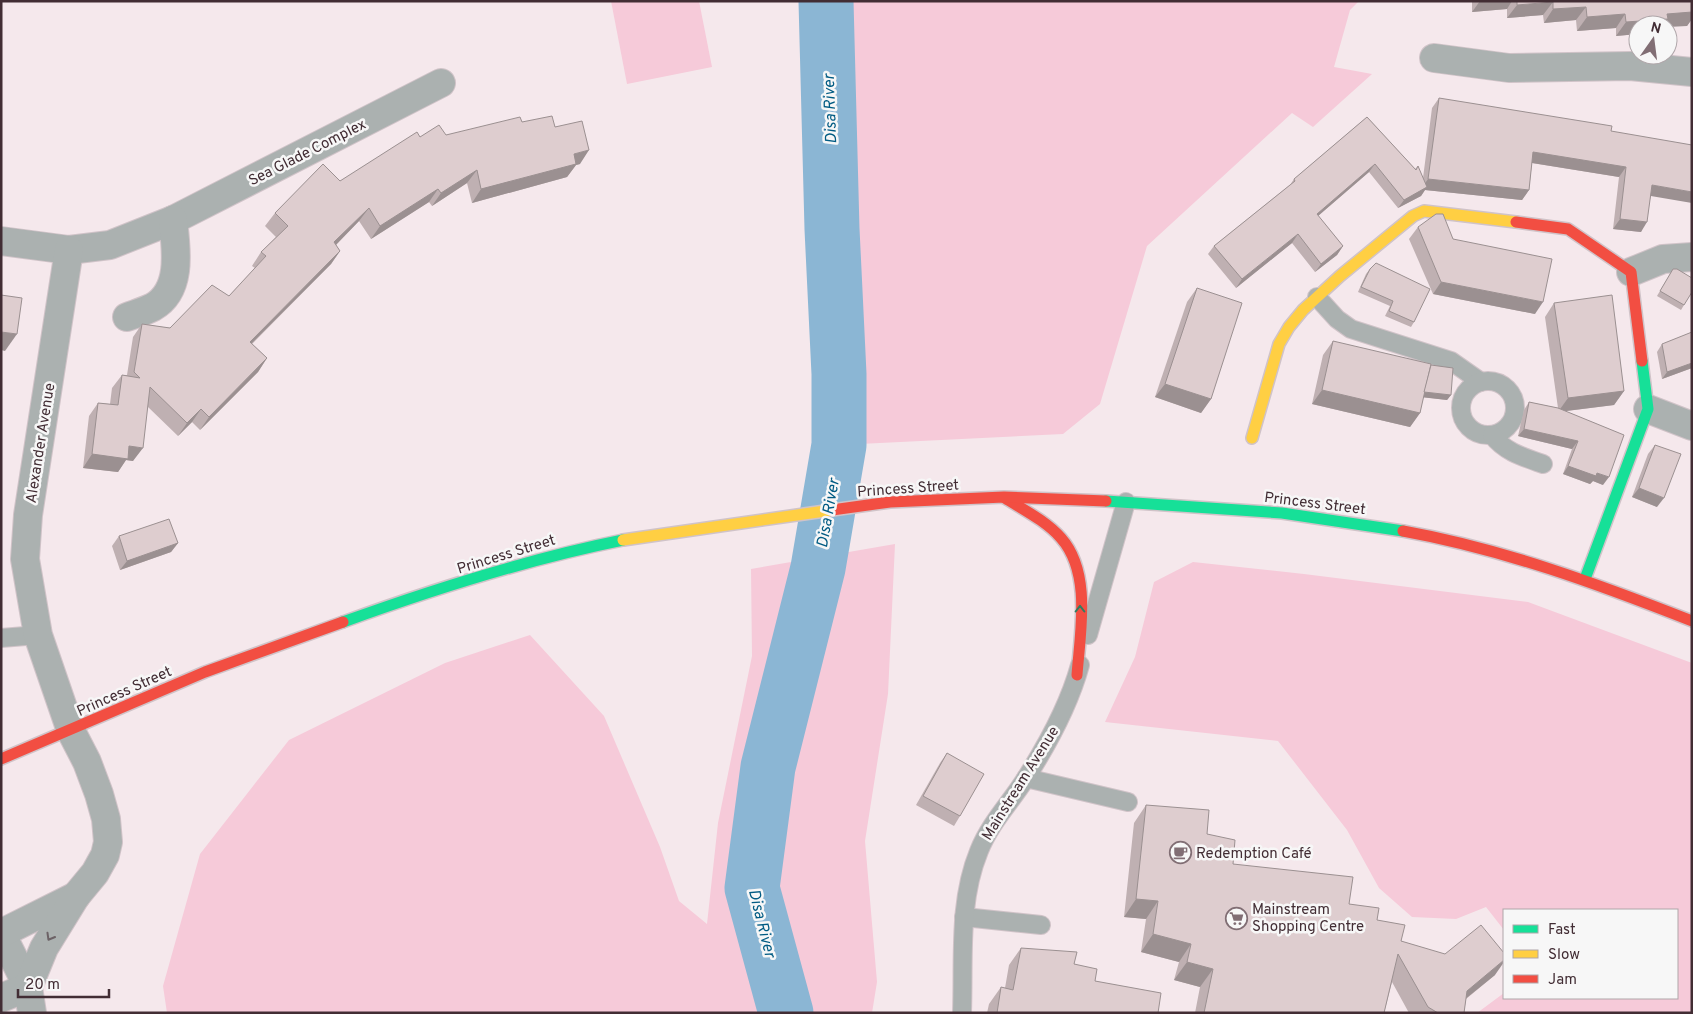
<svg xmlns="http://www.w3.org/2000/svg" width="1693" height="1014" font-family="Overpass,sans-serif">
	<rect width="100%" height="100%" fill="#f5e8ec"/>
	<g fill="#f6cad9">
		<path d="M611,1H699L712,67L627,84Z"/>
		<path d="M826,1H1359L1350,10L1334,67L1372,74L1313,127L1292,113L1147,246L1100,404L1063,434L839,445V374L832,229Z"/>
		<path d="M895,544L888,694L865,841L877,982L872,1013H167L163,986L200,854L289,740L445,663L530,635L604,716L660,847L679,901L707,924L718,823L752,656L751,569Z"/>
		<path d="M1193,562L1304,574L1528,602L1692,663V1013H1477L1504,993V998H1677V910H1504V930L1486,907L1456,919L1412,917L1379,888L1347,830L1278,741L1105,722L1135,657L1154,582Z"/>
	</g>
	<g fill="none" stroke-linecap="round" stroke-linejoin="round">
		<path stroke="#8bb6d4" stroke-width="55" d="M786,1013L752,888L768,767L818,568L839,445V374L832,229L826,1"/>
		<defs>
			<g id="lane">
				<path d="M1317,297L1337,319L1351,329L1451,361L1481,382"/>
				<circle cx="1488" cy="408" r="27"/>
				<path d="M1492,435C1505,452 1523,457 1543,464"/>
				<path d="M1088,635L1126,502"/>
				<path d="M1,638L38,635"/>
				<path d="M1026,778L1128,802"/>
				<path d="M964,917L1041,925"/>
				<path d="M962,1013C964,959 958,902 979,851C990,823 1011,802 1026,778C1049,742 1069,705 1080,665"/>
			</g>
			<g id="street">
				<path d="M1434,58L1509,68L1630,66L1692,72"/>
				<path d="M1,241L69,250L110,245L173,220L441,83"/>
				<path d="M1631,272L1663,259L1692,257"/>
				<path d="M127,317C135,314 145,311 153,307C183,290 176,248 173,220"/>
				<path d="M1648,409L1692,426"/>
				<path d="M1,933L28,987"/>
				<path d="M2,933L76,896"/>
				<path d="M1,998L28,987"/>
				<path d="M32,1013L28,987L44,948L76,896L95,873L105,855L108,842L106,819L99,794L87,762L71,731L38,635L25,559L28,515L69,250"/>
			</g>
			<g id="fast">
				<path d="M1106,501L1282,513L1403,531"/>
				<path d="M1585,579L1648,409L1642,361"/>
				<path d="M343,622C434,589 528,559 623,540"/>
			</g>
			<g id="slow">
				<path d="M1252,438L1279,344L1289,327L1303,310L1340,276L1413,216L1424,211L1516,222"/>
				<path d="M623,540L832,510"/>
			</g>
			<g id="jam">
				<path d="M1516,222L1568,229L1631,272L1642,361"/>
				<path d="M1005,498C1024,510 1046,521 1061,538C1092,573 1080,633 1077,675"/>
				<path d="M832,510L890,502L1004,497L1106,501"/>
				<path d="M1403,531C1503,549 1598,584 1692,621"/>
				<path d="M1,759L205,672L343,622"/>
			</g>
		</defs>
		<use href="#lane" stroke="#d0c3c8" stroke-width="20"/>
		<use href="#street" stroke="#d0c3c8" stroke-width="30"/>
		<use href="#fast" stroke="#d0c3c8" stroke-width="14"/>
		<use href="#slow" stroke="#d0c3c8" stroke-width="14"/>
		<use href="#jam" stroke="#d0c3c8" stroke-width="14"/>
		<use href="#lane" stroke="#abb1b0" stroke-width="18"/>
		<use href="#street" stroke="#abb1b0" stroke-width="28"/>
		<use href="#fast" stroke="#16e098" stroke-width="11"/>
		<use href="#slow" stroke="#ffcf43" stroke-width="11"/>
		<use href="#jam" stroke="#f24e42" stroke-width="11"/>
	</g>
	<g fill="#bfb0b2">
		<path d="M1472,1H1692V19L1687,26L1638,25V34L1616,36V28L1577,31L1576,20L1544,23L1543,15L1507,18V9L1472,12Z"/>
		<path d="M1439,98L1611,131L1651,196L1641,232L1613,229L1619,177L1532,163L1529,190L1522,200L1425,190L1421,196L1398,208L1369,172L1318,216L1343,246L1337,255L1315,272L1292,243L1236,288L1208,254L1214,246L1290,185L1294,179L1367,117L1415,169L1418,166L1423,178L1432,108Z"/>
		<path d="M522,122L555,127L580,164L576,165L567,177L472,203L467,183L432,206L429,202L371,239L359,221L336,245L340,251L331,264L252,344L267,358L258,372L200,430L192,422L178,436L148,407L133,461L126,460L118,472L83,468L89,416L98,403L110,404L112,388L122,375H127L133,337L142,324L170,328L229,296L255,268L252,266L261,252L276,237L265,226L275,213L340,181L420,137L446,135Z"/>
		<path d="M1418,227L1453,239L1535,314L1433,294L1409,239Z"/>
		<path d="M1370,269L1414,322L1411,327L1385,316L1390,306L1358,292L1366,274Z"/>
		<path d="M1673,269L1684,305L1681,310L1657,296Z"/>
		<path d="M1197,288L1211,399L1201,413L1155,397L1187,302Z"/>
		<path d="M1554,303L1624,391L1614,405L1566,411L1603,485L1593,481L1590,484L1563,474L1572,449L1518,436L1524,410L1529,402L1558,408L1545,317Z"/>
		<path d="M1333,341L1451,395L1447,400L1423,397L1420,413L1410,427L1312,404L1323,355Z"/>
		<path d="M1662,344L1692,368L1662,379L1657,352Z"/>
		<path d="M1655,445L1657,507L1632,497L1648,454Z"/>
		<path d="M119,536L178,543L171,552L120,570L112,546Z"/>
		<path d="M947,753L960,816L954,826L916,805L940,763Z"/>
		<path d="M1146,805L1207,834L1233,864L1349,904L1377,920L1401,941L1495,975L1466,999L1464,1013H1409L1392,982L1384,1013H1195L1200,987L1174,980L1179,962L1141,952L1146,919L1124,917L1134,823Z"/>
		<path d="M1021,948L1074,964L1095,981L1158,1013H987L989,1004L1001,987L1005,988L1009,965Z"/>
	</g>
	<g fill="#9b9091">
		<path d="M1480,1H1512L1507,9L1472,12Z"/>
		<path d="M1553,2L1543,15L1507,18L1517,5Z"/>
		<path d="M1586,7L1576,20L1544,23L1553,9Z"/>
		<path d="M1692,9V19L1687,26L1668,27V25H1638V34L1616,36L1626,22Z"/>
		<path d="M1625,14L1616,28L1577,31L1587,17Z"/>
		<path d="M589,150L580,164L576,165L567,177L472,203L481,189L574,154Z"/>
		<path d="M1533,152L1626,167L1619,177L1526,162Z"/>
		<path d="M1375,164L1369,172L1311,222L1317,214Z"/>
		<path d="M477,170L467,183L432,206L441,193Z"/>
		<path d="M1428,179L1529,190L1522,200L1425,190L1421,196L1398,208L1404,200L1421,189Z"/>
		<path d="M1652,185L1692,192V203L1645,195Z"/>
		<path d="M438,189L429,202L371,239L380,226Z"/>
		<path d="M369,208L359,221L325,256L334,242Z"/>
		<path d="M1620,219L1647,222L1641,232L1613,229Z"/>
		<path d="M1298,234L1292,243L1236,288L1242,279Z"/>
		<path d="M1343,246L1337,255L1315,272L1321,264Z"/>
		<path d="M340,251L331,264L240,355L250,342Z"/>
		<path d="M1441,282L1543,302L1535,314L1433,294Z"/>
		<path d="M1,332L17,334L5,351L1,350Z"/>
		<path d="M267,358L258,372L200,430L209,417Z"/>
		<path d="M1692,363V368L1662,379L1667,372Z"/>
		<path d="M1165,384L1211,399L1201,413L1155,397Z"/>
		<path d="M1322,390L1420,413L1410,427L1312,404Z"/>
		<path d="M1624,391L1614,405L1558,412L1568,398Z"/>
		<path d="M1423,392L1451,395L1447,400L1420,397Z"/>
		<path d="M201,409L192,422L178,436L187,423Z"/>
		<path d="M1524,429L1578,441L1572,449L1518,436Z"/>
		<path d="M129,446L143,448L133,461L126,460L118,472L83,468L92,454Z"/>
		<path d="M1568,466L1597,473L1609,477L1603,485L1593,481L1590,484L1563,474Z"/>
		<path d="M1639,488L1664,498L1657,507L1632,497Z"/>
		<path d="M178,543L171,552L120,570L127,561Z"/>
		<path d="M1136,899L1158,901L1146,919L1124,917Z"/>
		<path d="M1153,934L1191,944L1179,962L1141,952Z"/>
		<path d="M1504,960V962L1495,975L1454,1008L1467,991Z"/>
		<path d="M1187,962L1213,969L1200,987L1174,980Z"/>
	</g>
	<g fill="#decdcf" stroke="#9b9091">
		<path d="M1517,1H1692V12L1667,14L1668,19L1626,22L1625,14L1587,17L1586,7L1553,9V2L1517,5Z"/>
		<path d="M1439,98L1612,126L1611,131L1692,145V192L1652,185L1647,222L1620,219L1626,167L1533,152L1529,190L1428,179Z"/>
		<path d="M552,116L555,127L582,121L589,150L574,154L576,164L481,189L477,170L441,193L438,189L380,226L369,208L334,242L340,251L250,342L267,358L209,417L201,409L187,423L150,387L143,448L129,446L128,459L92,454L98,403L118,405L122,375L140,378L134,372L142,324L170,328L212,285L229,296L266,256L261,252L288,226L275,213L323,164L340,181L417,132L420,137L439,125L446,135L520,117L522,122Z"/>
		<path d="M1367,117L1416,170L1418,166L1427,187L1404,200L1375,164L1317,214L1343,246L1321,264L1298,234L1242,279L1214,246L1295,181L1294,179Z"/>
		<path d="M1436,214H1443L1453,239L1552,259L1543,302L1441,282L1418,227Z"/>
		<path d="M1376,263L1430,289L1414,322L1389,311L1393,301L1361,287L1370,269Z"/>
		<path d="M1673,269H1677L1692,278V292L1684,305L1660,291Z"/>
		<path d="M1197,288L1242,303L1211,399L1165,384Z"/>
		<path d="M1,295L22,298L17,334L1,332Z"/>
		<path d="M1612,295L1624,391L1568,398L1554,303Z"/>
		<path d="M1692,332V363L1667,372L1662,344Z"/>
		<path d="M1333,341L1431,364L1420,413L1322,390Z"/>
		<path d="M1431,365L1453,368L1451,395L1424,392Z"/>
		<path d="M1529,402L1558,408L1624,435L1609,477L1597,473L1596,476L1568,466L1578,441L1524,429Z"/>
		<path d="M1655,445L1681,454L1664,498L1639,488Z"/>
		<path d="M169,519L178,543L127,561L119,536Z"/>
		<path d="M947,753L984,774L960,816L923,796Z"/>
		<path d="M1146,805L1209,810L1207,834L1235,840L1233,864L1353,877L1349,904L1379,908L1377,920L1405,925L1401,941L1445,954L1481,925L1504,953V960L1467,991L1464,1013H1438L1428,1007L1398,954L1384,1013H1204L1213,969L1187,962L1191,944L1153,934L1158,901L1136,899Z"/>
		<path d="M1021,948L1077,952L1074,964L1097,969L1095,981L1161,993L1158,1013H997L1001,987L1013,990Z"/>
	</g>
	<defs><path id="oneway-chevron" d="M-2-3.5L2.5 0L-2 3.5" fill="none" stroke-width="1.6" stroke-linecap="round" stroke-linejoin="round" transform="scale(1.25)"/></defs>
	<use stroke="#2e7e61" href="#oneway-chevron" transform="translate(1080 609) rotate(-90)"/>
	<use stroke="#6c6266" href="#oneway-chevron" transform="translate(50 937) rotate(120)"/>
	<defs>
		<symbol id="cafe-ring" viewBox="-11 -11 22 22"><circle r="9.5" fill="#f7f7f7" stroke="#816e74" stroke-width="1.5"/><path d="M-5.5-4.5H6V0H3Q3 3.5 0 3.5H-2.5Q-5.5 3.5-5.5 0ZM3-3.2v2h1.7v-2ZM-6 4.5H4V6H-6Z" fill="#816e74"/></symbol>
		<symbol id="supermarket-ring" viewBox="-11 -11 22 22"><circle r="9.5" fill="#f7f7f7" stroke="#816e74" stroke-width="1.5"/><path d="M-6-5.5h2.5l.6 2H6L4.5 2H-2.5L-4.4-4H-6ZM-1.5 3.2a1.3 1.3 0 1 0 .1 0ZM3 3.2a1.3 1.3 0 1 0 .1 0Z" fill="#816e74"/></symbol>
	</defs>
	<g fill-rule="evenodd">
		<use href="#cafe-ring" x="1168" y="840" width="25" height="25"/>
		<use href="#supermarket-ring" x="1224" y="906" width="25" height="25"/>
	</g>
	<g text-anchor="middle" stroke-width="5" stroke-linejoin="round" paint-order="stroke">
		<g font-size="15" fill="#422d34" stroke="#f7f7f7">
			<text transform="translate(307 152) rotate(-27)" y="5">Sea Glade Complex</text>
			<text transform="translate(40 443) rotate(-81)" y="5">Alexander Avenue</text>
			<text transform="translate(908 488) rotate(-4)" y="5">Princess Street</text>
			<text transform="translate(1315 503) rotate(7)" y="5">Princess Street</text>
			<text transform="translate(506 554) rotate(-17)" y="5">Princess Street</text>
			<text transform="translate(124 691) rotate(-24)" y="5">Princess Street</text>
			<text transform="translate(1020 783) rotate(-58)" y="5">Mainstream Avenue</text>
		</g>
		<g font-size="15" fill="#422d34" stroke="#f7f7f7" text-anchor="start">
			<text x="1196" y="858">Redemption Café</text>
			<text x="1252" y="914">Mainstream<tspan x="1252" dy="17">Shopping Centre</tspan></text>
		</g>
		<g font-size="16" font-style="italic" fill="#015b83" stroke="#f7f7f7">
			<text transform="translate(829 109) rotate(-92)" y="6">Disa River</text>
			<text transform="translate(827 513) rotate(-80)" y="6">Disa River</text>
			<text transform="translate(763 923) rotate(76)" y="6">Disa River</text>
		</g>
	</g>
	<rect width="1693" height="1014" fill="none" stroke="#422d34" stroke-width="5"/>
	<rect x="1503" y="909" width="175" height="90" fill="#f7f7f7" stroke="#afa6a9"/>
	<rect x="1513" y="925" width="25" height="8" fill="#16e098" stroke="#afa6a9"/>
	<text x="1548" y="934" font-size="15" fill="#422d34">Fast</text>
	<rect x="1513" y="950" width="25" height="8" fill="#ffcf43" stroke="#afa6a9"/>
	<text x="1548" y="959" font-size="15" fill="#422d34">Slow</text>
	<rect x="1513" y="975" width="25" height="8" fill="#f24e42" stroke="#afa6a9"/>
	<text x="1548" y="984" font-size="15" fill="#422d34">Jam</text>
	<g transform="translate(1653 40) rotate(14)"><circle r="24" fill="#f7f7f7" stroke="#afa6a9"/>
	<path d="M0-4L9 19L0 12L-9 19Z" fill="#816e74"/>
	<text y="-8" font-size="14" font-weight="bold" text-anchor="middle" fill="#422d34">N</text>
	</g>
	<path d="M18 989v8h91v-8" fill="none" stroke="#422d34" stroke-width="2.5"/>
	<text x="25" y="989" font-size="15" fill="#422d34" stroke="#f7f7f7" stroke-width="4" paint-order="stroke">20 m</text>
</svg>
